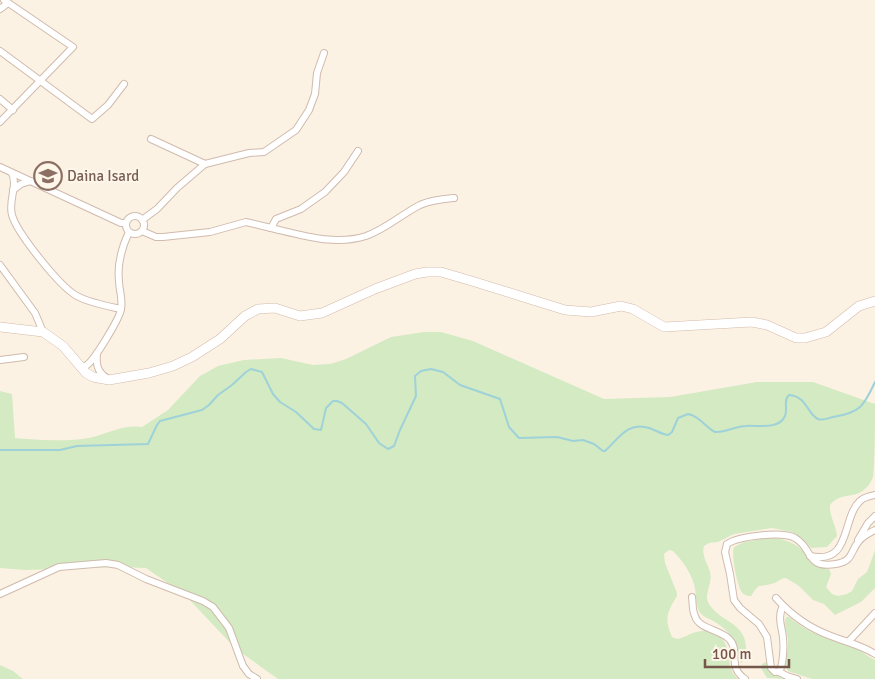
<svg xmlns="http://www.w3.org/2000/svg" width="875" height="679" font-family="Signika,sans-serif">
	<rect width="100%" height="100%" fill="#fcf2e4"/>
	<g fill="#d4eac2">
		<path d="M424,332H441L473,341L604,399L670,397L757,382H813L875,404C875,421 875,463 873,477C871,483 866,489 861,492C850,498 840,493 830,505C829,515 836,526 837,536L827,547L811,548L803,539L792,532L772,528L734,534L718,542L709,543L704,546C701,555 708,564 710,572C713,583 704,594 708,602C718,622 747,622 746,649C746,654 745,659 741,663C737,645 732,632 715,622C710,619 702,617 699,611C696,604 696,595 695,588C692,574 683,561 673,551L669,550L664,554L665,563L677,593V596C667,612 664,619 672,637L677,639C684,638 689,634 696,632C703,630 709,631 716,635C736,645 722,665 738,679H278L235,648L185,595L146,568L118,567L25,570L0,568V391L12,394L15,438C36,440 69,442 89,438C107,434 124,424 142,427L168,410L200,376L218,366L244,360L281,358L313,365L330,364L346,359L391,337Z"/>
		<path d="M773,537C781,539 790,541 797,546C814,558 803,564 829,569L831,574L826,587L832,594L838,596L847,594L852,591L858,579L867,572L875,550V588L861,602L835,615L824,604L813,600L799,586L786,578C780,578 777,583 771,584C757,588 761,581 751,596C747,596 743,595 741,591C737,583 731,556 734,547L744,542Z"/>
		<path d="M786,617H789C802,628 817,636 834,640C837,641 842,641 845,642C856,646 865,655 875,660V679H812L788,671C782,661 789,652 788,642C788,633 783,626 786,617Z"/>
		<path d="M766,662L772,672L785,679L767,678L761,668L762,664Z"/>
		<path d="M0,665L13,671L23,679H0Z"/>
	</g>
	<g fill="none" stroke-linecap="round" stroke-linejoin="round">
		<path stroke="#9ed2d8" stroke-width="2" d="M0,450H60L77,446L148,444L157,425L160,421L202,410L209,405L218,395L232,385L246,372L251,369L262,372L273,394L280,402L296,412L314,429L321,430L326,408L333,401H337L342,403L366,424L379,443L388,449L394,446L400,430L416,396L415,376L421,371L431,369L443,372L460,385L500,399L509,427L519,438L557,437L573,441L583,440L594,444L603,451H605C619,438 628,421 649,428C655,430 661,434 668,435L672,432L678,418L688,414C700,416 705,427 715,432C726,433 735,426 746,426C757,425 779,430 785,416C788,409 783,400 789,395C807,396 807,414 818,419C823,421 829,418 833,417C860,413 864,406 875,382"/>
		<defs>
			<g id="street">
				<path d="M0,9L8,3"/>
				<path d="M0,51L92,119L108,105L124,84"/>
				<path d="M0,99L13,110"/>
				<path d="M0,122L73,47L4,0"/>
				<path d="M151,139L205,164"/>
				<path d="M0,167L121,223H126"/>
				<path d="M12,173C18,187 8,200 12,215C17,233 60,287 77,296C90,303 107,306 121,309"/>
				<path d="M13,190L21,184L31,181"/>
				<circle cx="135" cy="225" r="9"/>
				<path d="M142,220L157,209L177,188L205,164L249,153L264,152L296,130L309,110L315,94L317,73L324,53"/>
				<path d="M271,228C301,235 335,246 366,236C386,229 402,214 420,205C431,200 443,199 454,198"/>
				<path d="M142,231L156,237H163L210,232L246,222L271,228L276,219L301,209L325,192L344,172L358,151"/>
				<path d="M0,265L35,313L43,332"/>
				<path d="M97,353C96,364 97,372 107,378"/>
				<path d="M0,360L24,357"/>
				<path d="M80,367C83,367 84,367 87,365C95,359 120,318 121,309C123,299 119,290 119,281C117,264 122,247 129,232"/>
				<path d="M858,540L868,523L875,516"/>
				<path d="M810,556C852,565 841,519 860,501C864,497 870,496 875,495"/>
				<path d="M0,594L59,567L106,563L118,565L146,579L203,601L213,607L229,628L243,666L249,674L257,679"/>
				<path d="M692,597C693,603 692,610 695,616C699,630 721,629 730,640C740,651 727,667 745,679"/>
				<path d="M776,598C791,615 809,628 831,636C846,642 861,645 875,654"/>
				<path d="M783,606C777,617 782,627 783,638C784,649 783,661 780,671L775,672L771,668L767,637L759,624L740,608L734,600L730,574L725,552L727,544C739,536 782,531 795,538C814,549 805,569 836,564C854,561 850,551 859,541C863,536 869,533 875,530"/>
				<path d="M849,641L875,613"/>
				<path d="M779,672L787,676L797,679"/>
			</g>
			<path id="secondary" d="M0,327L43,332L63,346L86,373L93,377L109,380L149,373L173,366L192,357L220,339L245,316L258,309L275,308L300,316L322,313L375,289L415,274L427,272H441L475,282L565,310L591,312L621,306L633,309L664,327L752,322L767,325L796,338H805L826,332L859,306L875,301"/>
		</defs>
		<use href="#street" stroke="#d0bbad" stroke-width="8"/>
		<use href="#secondary" stroke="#d3baaa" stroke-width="10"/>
		<use href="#street" stroke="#fff" stroke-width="6"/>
		<use href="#secondary" stroke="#fff" stroke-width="9"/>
	</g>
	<defs>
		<symbol id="school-ring" viewBox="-11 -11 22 22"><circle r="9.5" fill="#fff6ea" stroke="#8d6e63" stroke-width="1.5"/><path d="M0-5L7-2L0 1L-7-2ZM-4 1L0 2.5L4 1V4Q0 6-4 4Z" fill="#8d6e63"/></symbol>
	</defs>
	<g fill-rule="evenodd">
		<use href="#school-ring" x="32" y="160" width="32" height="32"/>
	</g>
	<g text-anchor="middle" stroke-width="4" stroke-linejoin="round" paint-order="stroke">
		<g font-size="15" fill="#785e54" stroke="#fff6ea" text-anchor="start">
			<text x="67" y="181">Daina Isard</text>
		</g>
	</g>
	<path d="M705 659v8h84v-8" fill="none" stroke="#755749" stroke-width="2.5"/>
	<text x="712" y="659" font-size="15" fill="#755749" stroke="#fff6ea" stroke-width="4" paint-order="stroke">100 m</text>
</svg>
